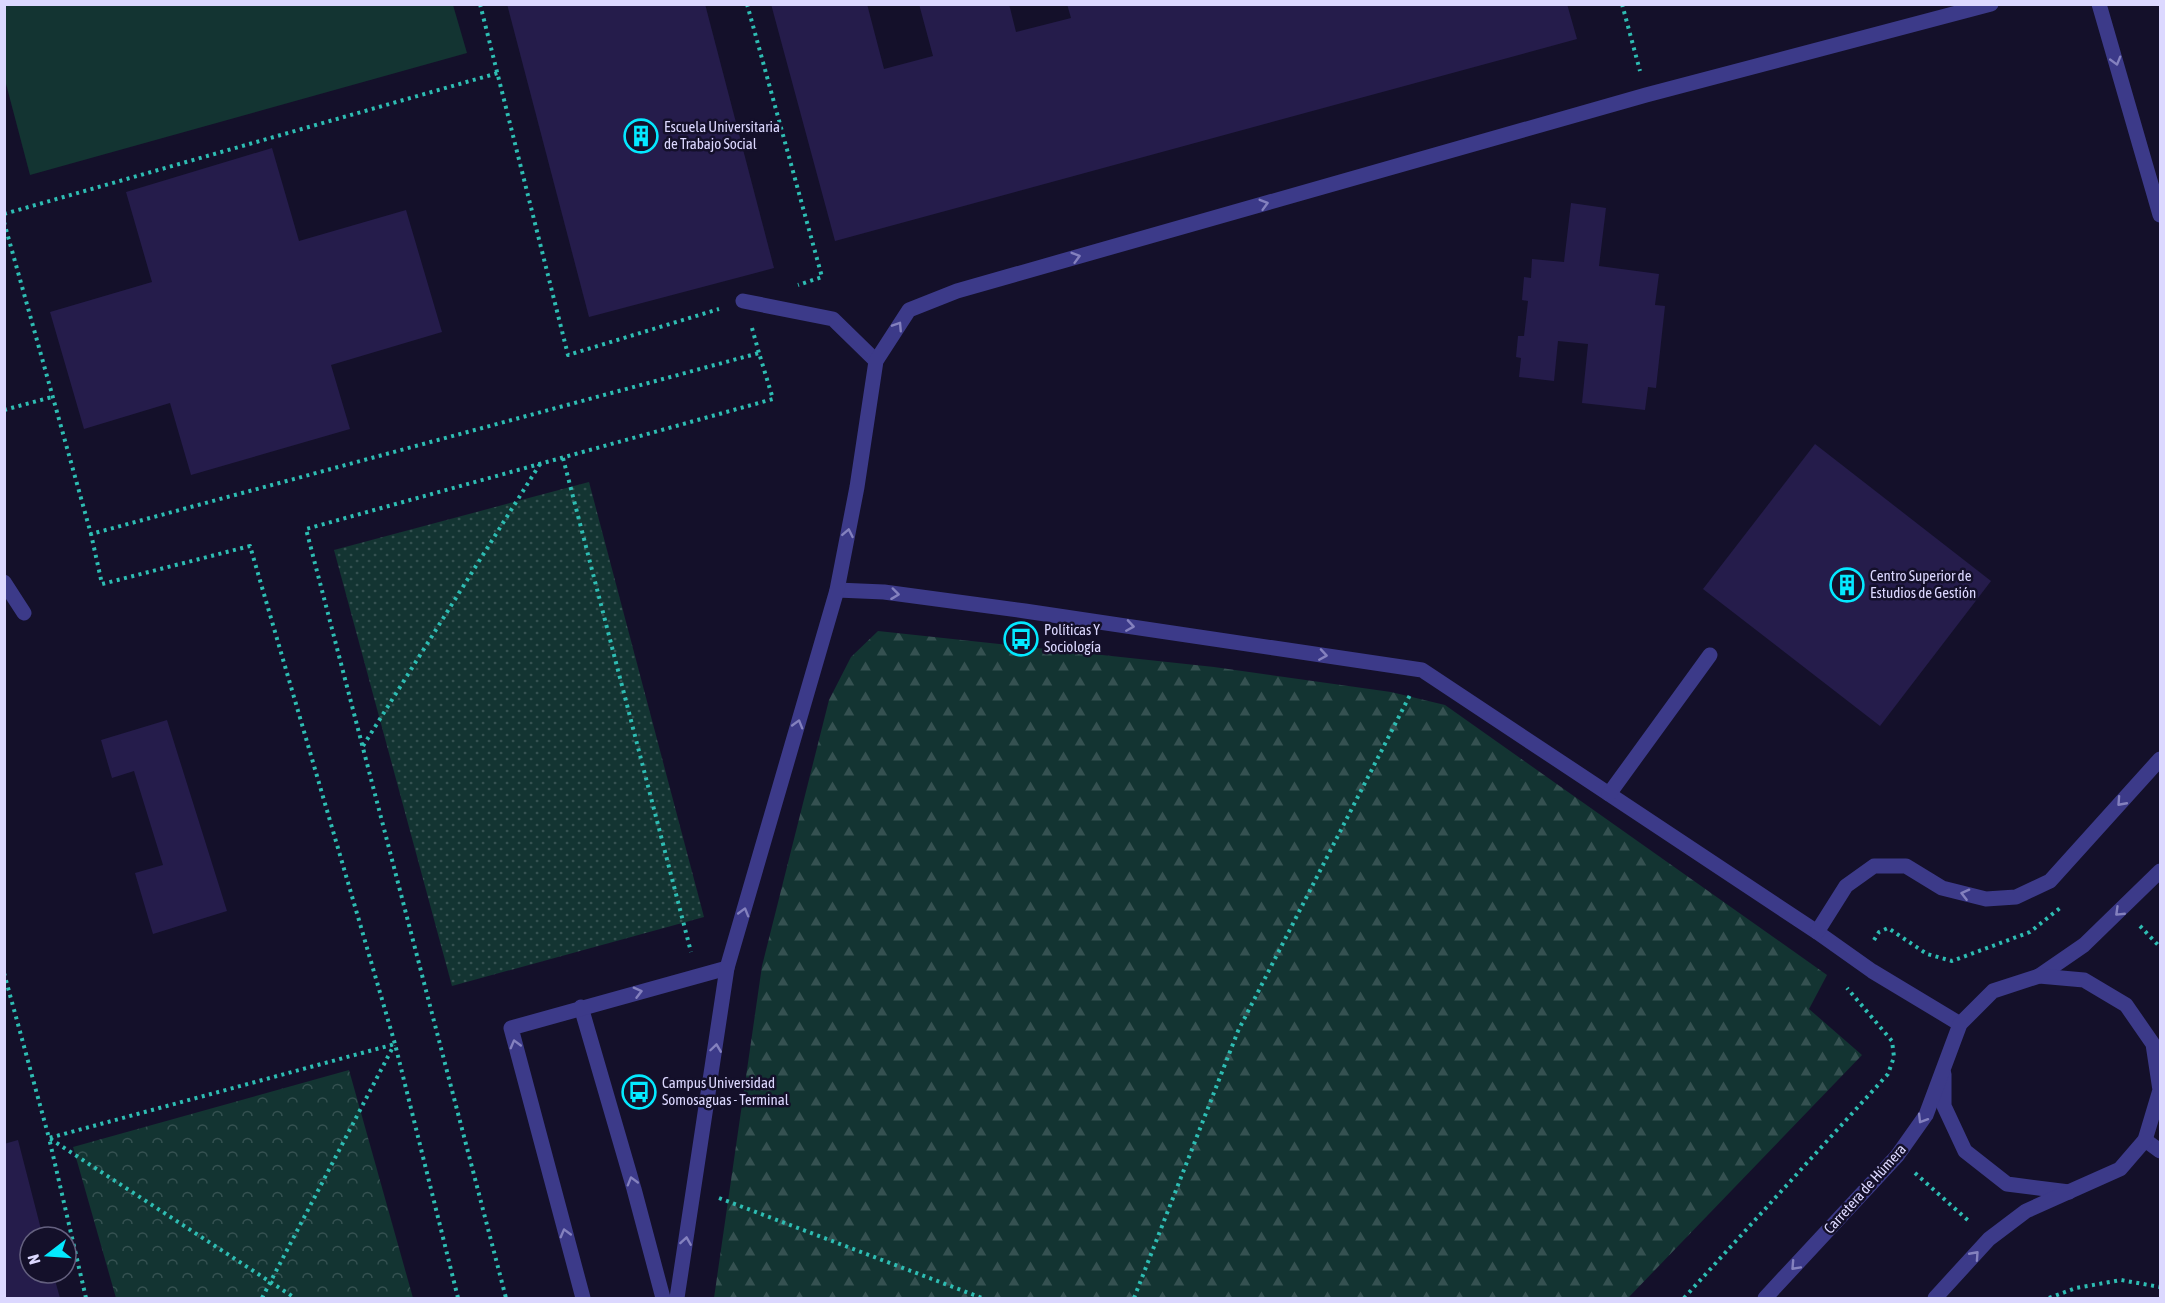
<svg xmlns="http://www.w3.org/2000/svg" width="2165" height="1303" font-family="'Asap Condensed',sans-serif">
	<defs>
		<pattern id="grass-dots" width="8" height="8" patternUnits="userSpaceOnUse" patternTransform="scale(1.5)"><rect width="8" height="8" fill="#133432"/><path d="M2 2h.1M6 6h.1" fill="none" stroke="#355151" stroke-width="1.8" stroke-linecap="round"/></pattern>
		<pattern id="forest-firs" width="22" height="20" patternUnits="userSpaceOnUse" patternTransform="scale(1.5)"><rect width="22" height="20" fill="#133432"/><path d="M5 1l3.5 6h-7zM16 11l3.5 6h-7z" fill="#355151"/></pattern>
		<pattern id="park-crowns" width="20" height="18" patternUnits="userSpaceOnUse" patternTransform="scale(1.5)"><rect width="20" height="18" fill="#133432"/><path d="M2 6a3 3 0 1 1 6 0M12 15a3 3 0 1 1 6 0" fill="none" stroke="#355151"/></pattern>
	</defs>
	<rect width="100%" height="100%" fill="#14102a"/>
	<path fill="url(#grass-dots)" d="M589,482L704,917L452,986L334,550Z"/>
	<path fill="url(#forest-firs)" d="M878,631L1214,667L1391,692L1445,705L1827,975L1809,1009L1862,1055L1628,1298H714L762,966L829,700L851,657Z"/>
	<path fill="url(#park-crowns)" d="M349,1070L413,1298H116L73,1147Z"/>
	<path fill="#133432" d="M4,5H453L467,53L30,175L5,80Z"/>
	<g fill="#251c4b">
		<path d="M507,4H705L774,268L589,317Z"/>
		<path d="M771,4H867L884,69L933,56L919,4H1009L1016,32L1071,18L1067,4H1567L1577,39L835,241Z"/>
		<path d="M272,148L299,241L406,210L442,332L331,365L350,429L191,475L170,403L84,429L50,312L152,282L126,192Z"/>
		<path d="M1571,203L1606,208L1599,266L1659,274L1655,305L1665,306L1656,388L1648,387L1645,410L1582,403L1588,344L1558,341L1554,381L1519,377L1521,358L1516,357L1518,336H1524L1528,301L1522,300L1524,277L1531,278L1532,259L1564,262Z"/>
		<path d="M1815,444L1991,581L1880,726L1703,589Z"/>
		<path d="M167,720L227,911L153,934L135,873L163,865L134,771L112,778L101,740Z"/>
		<path d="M18,1140L43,1237H30V1273H53L60,1298H4V1144Z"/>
	</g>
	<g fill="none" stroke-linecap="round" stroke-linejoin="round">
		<g stroke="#2ebdb3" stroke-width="4" stroke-dasharray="3 4.5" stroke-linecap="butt">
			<path d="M480,4L568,355L719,309"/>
			<path d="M747,4L822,277L798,285"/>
			<path d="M1622,4L1640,71"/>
			<path d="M4,214L498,73"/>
			<path d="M4,222L91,534"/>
			<path d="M752,328L759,353"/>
			<path d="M4,410L52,397"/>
			<path d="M563,458L691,952"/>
			<path d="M363,746L540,464"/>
			<path d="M2140,926L2160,947"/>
			<path d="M1874,940L1879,932L1888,928L1927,954L1952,961L2030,932L2060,908"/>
			<path d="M4,973L49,1138L295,1298"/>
			<path d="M1915,1173L1970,1222"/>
			<path d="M719,1198L982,1298"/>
			<path d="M86,1298L49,1138L395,1044"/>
			<path d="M262,1298L394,1045"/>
			<path d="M458,1298L395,1044L250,546L102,584L91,534L759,353L773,399L306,529L506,1298"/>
			<path d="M1134,1298L1238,1031L1410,695"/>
			<path d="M1684,1298L1888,1074L1894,1057L1892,1041L1847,988"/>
			<path d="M2049,1298L2076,1288L2121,1280L2160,1287"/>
		</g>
		<g stroke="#3c3a89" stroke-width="15">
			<path d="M2099,4L2160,215"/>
			<path d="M743,301L833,319L876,361"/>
			<path d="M4,582L24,613"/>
			<path d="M837,590L884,592L1025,611L1422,670L1817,932L1872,971L1960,1024"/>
			<path d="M1609,794L1710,655"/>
			<path d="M1817,932L1846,886L1874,866H1906L1942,888L1986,899L2016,897L2050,881L2160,759"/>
			<path d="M2039,976L2084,945L2160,871"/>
			<path d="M581,1007L634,1189L663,1298"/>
			<path d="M1944,1074V1106L1965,1151L2007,1184L2069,1192"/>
			<path d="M2145,1140L2160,1151"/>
			<path d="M583,1298L511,1028L727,968"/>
			<path d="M677,1298L727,968L837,590L857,487L876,361L909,310L957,291L1646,95L1991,4"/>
			<path d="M1765,1298L1897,1156L1926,1115L1960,1024L1993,991L2039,976L2084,980L2126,1005L2153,1044L2160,1090L2145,1140L2120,1169L2026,1211L1989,1239L1935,1298"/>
		</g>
	</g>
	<defs><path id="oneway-chevron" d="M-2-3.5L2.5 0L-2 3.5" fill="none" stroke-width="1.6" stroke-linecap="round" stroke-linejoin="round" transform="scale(1.5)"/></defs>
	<g stroke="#8481be">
		<use href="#oneway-chevron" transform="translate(2116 61) rotate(74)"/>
		<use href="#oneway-chevron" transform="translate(1264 204) rotate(-16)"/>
		<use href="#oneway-chevron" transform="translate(1076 257) rotate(-16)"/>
		<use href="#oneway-chevron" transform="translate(898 326) rotate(-57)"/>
		<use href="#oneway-chevron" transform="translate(848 533) rotate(-79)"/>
		<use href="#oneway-chevron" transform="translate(895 594) rotate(7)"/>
		<use href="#oneway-chevron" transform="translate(1130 626) rotate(9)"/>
		<use href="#oneway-chevron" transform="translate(1323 655) rotate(9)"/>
		<use href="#oneway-chevron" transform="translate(798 724) rotate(-74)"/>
		<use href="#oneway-chevron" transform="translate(2121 802) rotate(132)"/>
		<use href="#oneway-chevron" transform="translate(1965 894) rotate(-166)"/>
		<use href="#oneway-chevron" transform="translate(744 912) rotate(-74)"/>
		<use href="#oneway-chevron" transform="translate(2119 912) rotate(136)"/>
		<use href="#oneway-chevron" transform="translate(638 992) rotate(-15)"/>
		<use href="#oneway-chevron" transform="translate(515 1044) rotate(-105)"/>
		<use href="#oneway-chevron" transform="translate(716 1048) rotate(-82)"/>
		<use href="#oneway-chevron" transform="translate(1922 1119) rotate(121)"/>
		<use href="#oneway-chevron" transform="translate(632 1181) rotate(-106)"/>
		<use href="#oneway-chevron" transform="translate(565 1233) rotate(-105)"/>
		<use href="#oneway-chevron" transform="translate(686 1241) rotate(-81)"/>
		<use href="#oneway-chevron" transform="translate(1975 1255) rotate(-48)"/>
		<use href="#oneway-chevron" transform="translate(1795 1266) rotate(133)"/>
	</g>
	<defs>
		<symbol id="building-ring" viewBox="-11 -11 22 22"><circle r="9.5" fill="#14102a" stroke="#04e9ff" stroke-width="1.5"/><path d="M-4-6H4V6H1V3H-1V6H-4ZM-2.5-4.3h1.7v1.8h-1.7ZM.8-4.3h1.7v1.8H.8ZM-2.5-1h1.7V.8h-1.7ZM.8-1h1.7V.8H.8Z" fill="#04e9ff"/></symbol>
		<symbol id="bus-ring" viewBox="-11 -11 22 22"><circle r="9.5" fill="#14102a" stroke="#04e9ff" stroke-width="1.5"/><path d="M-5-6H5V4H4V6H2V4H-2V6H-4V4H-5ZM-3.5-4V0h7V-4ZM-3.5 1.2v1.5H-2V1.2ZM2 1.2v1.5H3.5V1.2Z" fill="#04e9ff"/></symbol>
	</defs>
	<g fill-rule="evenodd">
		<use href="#building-ring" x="622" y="117" width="38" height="38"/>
		<use href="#building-ring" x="1828" y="566" width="38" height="38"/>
		<use href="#bus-ring" x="1002" y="620" width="38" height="38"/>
		<use href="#bus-ring" x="620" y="1073" width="38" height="38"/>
	</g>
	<g text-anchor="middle" stroke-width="5" stroke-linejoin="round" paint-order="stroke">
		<g font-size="15" fill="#dcd8ff" stroke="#14102a" text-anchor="start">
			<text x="664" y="132">Escuela Universitaria<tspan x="664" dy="17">de Trabajo Social</tspan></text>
			<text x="1870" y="581">Centro Superior de<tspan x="1870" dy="17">Estudios de Gestión</tspan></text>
			<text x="1044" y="635">Políticas Y<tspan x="1044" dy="17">Sociología</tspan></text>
			<text x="662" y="1088">Campus Universidad<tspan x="662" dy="17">Somosaguas - Terminal</tspan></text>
		</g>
		<g font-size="15" fill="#dcd8ff" stroke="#14102a">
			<text transform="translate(1865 1189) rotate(-48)" y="5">Carretera de Húmera</text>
		</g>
	</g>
	<rect width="2165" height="1303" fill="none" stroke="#dcd8ff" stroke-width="12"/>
	<g transform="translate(48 1255) rotate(253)"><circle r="28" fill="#14102a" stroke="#64607f" stroke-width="1.5"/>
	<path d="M0-4.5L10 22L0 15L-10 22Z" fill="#04e9ff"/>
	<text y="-9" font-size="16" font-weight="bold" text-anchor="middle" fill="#dcd8ff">N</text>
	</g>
</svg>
